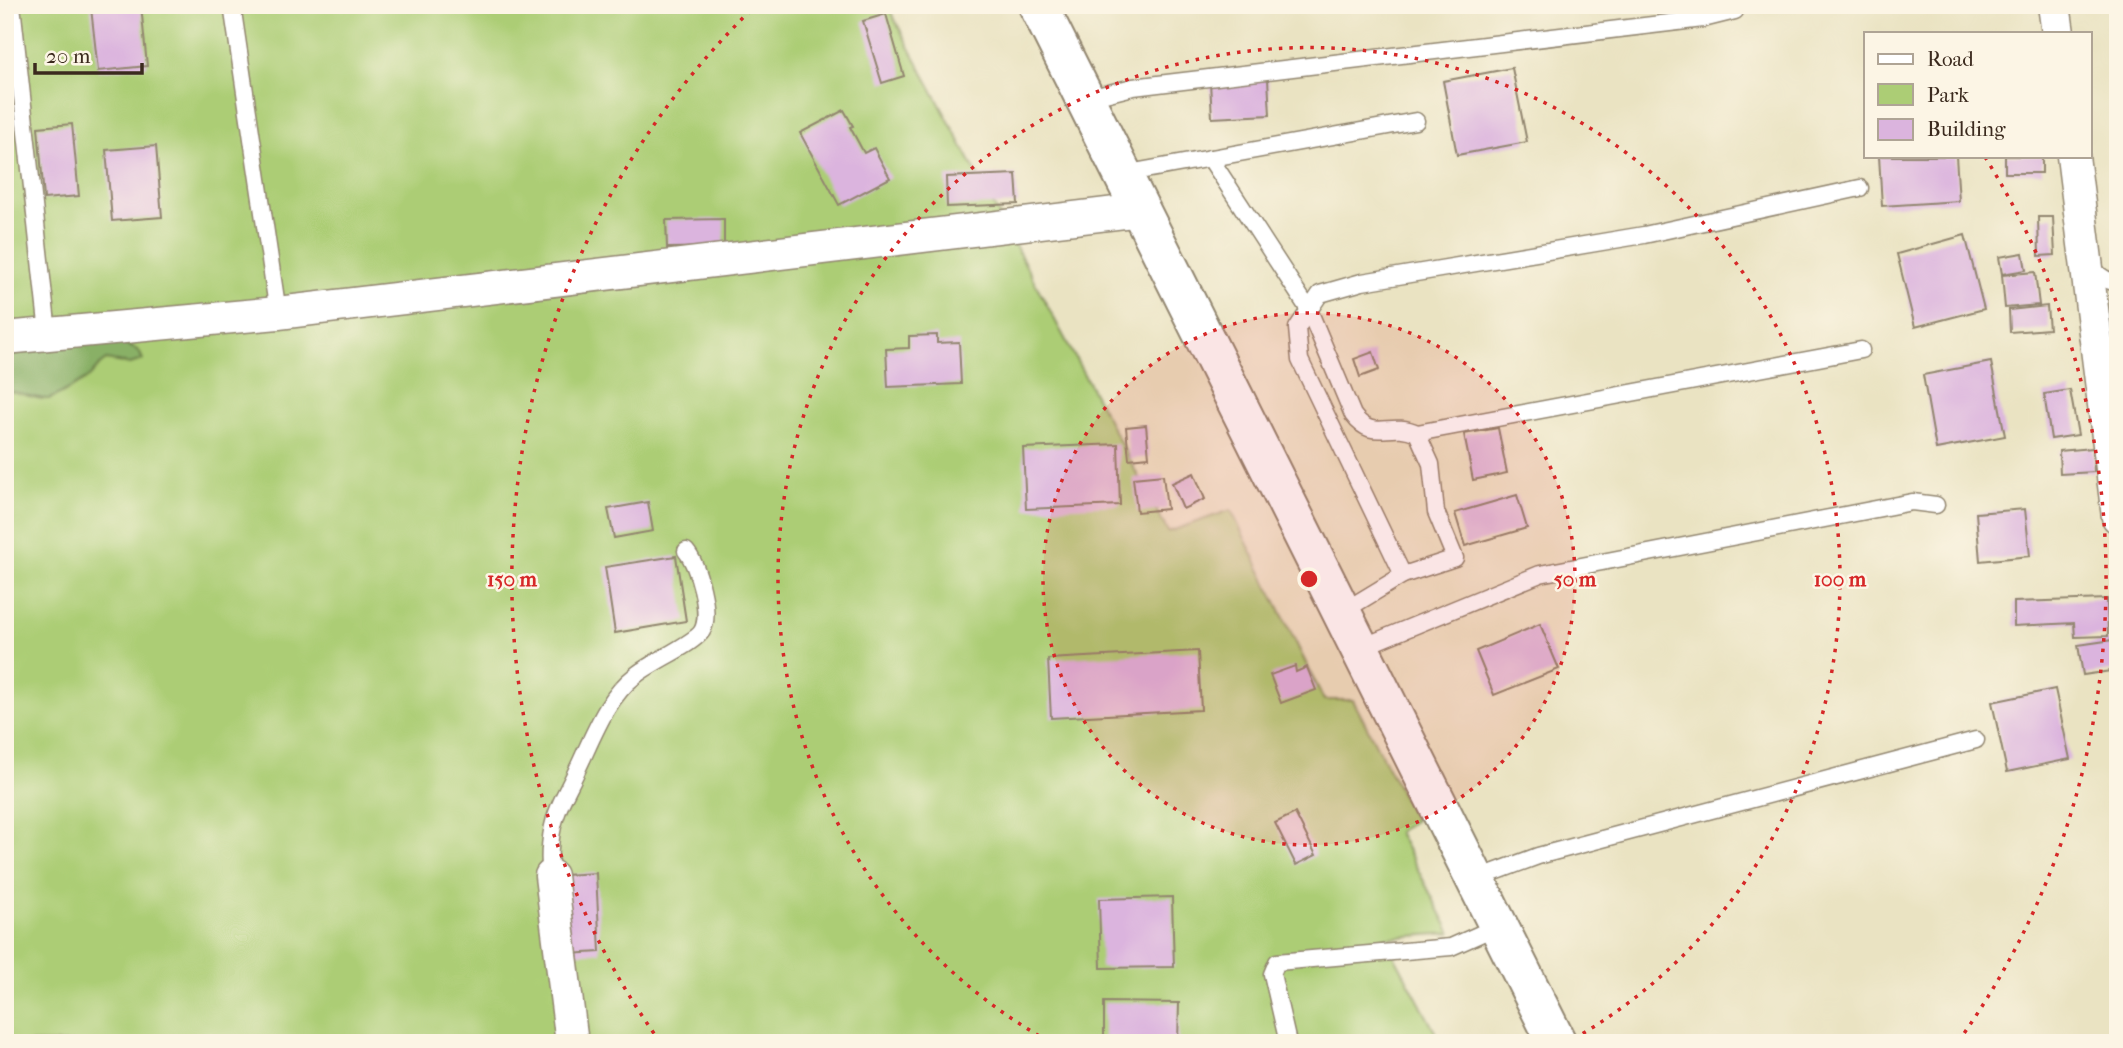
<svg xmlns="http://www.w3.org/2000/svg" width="2123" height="1048" font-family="'IM FELL French Canon',serif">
	<rect width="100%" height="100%" fill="#fcf5e5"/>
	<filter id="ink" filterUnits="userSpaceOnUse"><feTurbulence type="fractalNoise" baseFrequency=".0143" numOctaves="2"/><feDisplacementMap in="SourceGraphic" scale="14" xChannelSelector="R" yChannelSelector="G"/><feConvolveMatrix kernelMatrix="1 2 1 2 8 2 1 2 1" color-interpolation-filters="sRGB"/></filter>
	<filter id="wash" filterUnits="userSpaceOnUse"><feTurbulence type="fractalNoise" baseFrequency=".00686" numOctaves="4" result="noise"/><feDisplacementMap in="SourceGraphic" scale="28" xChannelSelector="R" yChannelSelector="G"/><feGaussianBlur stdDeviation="1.57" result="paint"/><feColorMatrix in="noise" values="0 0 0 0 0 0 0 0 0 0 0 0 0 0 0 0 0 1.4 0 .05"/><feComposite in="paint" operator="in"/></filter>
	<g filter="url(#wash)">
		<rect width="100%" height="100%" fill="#eae3c2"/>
		<path fill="#accd75" stroke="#747c4a" stroke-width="2" d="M5,5H887L1168,532L1231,510L1324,700H1353L1415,820L1398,832L1451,933L1385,938L1441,1043H5Z"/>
		<path fill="#89b066" stroke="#626d42" stroke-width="2" d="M120,341L139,351L143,360L130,364L106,360C98,365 97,368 91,375C88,379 54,398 48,399C36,400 19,391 5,391V346Z"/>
		<g id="blocks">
			<g fill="#dbb4de">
				<path d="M117,5H141L147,66L98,71L91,8Z"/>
				<path d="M886,14L904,76L882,83L863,21Z"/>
				<path d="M1512,68L1527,142L1457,155L1443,81Z"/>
				<path d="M1268,79L1270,115L1212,118L1210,82Z"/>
				<path d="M844,110L853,126L850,127L864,153L874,148L890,178L839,205L800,133Z"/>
				<path d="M72,124L79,196L44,199L38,127Z"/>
				<path d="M156,146L162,217L112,221L106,150Z"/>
				<path d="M1879,156H1956L1959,201L1882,206Z"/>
				<rect x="2005" y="156" width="37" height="17"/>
				<path d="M1016,174L1018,204L947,207L946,177Z"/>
				<path d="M2038,217H2053L2055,255L2039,256Z"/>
				<path d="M724,219V247L667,248L666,220Z"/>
				<path d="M1965,235L1984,309L1915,327L1897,254Z"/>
				<path d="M2023,253L2026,270L2002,274L1999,257Z"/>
				<path d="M2035,272L2039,305L2005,308L2002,275Z"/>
				<path d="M2047,306L2049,329L2010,332L2009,310Z"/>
				<path d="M937,335V343L959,342L961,384L888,387L886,349L909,348V336Z"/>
				<path d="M1373,352L1379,370L1360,377L1354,359Z"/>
				<path d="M1991,362L2005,436L1936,449L1923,375Z"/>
				<path d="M2070,390L2078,435L2051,439L2044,394Z"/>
				<path d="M1146,425L1149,457L1129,459L1126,427Z"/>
				<path d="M1498,428L1507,473L1473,480L1464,434Z"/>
				<path d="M1118,444L1120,505L1026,509L1023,448Z"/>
				<path d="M2093,448L2094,472L2060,474L2059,451Z"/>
				<path d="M1194,473L1205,499L1183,509L1172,483Z"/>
				<path d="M1163,475L1167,509L1137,512L1133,478Z"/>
				<path d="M1517,495L1527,528L1465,546L1455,513Z"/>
				<path d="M648,502L653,531L614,538L608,509Z"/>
				<path d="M2025,509L2030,556L1980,561L1976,513Z"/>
				<path d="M676,556L686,621L615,633L605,567Z"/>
				<path d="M2107,599L2108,636L2075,637L2074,623L2014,626V602Z"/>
				<path d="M1540,624L1559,669L1494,695L1476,651Z"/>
				<path d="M2113,640L2118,670L2083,675L2078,645Z"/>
				<path d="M1198,651L1201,710L1051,718L1048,659Z"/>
				<path d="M1295,666L1296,672L1307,667L1316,690L1281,703L1270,675Z"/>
				<path d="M2055,689L2070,759L2007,772L1992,702Z"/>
				<path d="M1295,813L1316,855L1296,865L1275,823Z"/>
				<path d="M596,873L600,952L568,954L564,875Z"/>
				<path d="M1172,897L1174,967L1101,968L1099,899Z"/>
				<path d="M1104,1002L1179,1003L1178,1043H1104Z"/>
			</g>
		</g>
	</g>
	<g filter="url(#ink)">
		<use href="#blocks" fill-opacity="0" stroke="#928670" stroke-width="2"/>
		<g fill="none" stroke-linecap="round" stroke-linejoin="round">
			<defs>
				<g id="lane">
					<path d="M12,5L48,333"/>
					<path d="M232,5L278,313"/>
					<path d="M1085,99L1133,87L1703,19L1735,11L1736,5"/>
					<path d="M1210,158L1309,310L1353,415C1374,443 1389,420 1417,433L1431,464L1436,512L1455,558L1403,575"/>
					<path d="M1123,174L1416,121"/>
					<path d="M2089,262C2095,273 2105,281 2118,283"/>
					<path d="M1417,433L1861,350"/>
					<path d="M1342,612L1403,575L1300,360L1297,328L1320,294L1362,282L1644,235L1860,188"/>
					<path d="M1360,648L1540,574L1912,502L1936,505"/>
					<path d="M551,876C548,857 550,831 557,813C562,798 571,784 577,770C593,737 606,698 636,675C650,663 695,643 702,631C712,614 698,565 686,551"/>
					<path d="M1476,879L1538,856L1976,740"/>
					<path d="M1288,1043L1272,974L1277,962L1451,947L1498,926"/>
				</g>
				<g id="street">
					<path d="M2054,5L2058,33"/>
					<path d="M2073,156L2118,517"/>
					<path d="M5,338L278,313L1141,210"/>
					<path d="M551,876L572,1043"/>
				</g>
				<path id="primary" d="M1038,5L1557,1043"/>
			</defs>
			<use href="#lane" stroke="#928670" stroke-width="19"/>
			<use href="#street" stroke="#928670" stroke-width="35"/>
			<use href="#primary" stroke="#928670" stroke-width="42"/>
			<use href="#lane" stroke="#fff" stroke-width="16"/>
			<use href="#street" stroke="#fff" stroke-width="32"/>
			<use href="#primary" stroke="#fff" stroke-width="38"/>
		</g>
	</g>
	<circle cx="1309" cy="579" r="266" fill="#d62828" fill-opacity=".12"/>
	<g fill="none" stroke="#d62828" stroke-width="3.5" stroke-dasharray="3.5 7">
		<circle cx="1309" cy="579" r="266"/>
		<path d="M1048 1041A531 531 0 1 1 1570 1041"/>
		<path d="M660 1042A797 797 0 0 1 755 6M1985 157A797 797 0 0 1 1958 1042"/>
	</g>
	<circle cx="1309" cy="579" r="10" fill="#d62828" stroke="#fcf5e5" stroke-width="3.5"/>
	<g font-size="21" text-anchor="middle" font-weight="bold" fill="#d62828" stroke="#fcf5e5" stroke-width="5" stroke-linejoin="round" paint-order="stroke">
		<text x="1575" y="586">50 m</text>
		<text x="1840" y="586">100 m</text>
		<text x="512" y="586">150 m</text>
	</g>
	<rect width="2123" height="1048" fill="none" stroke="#fcf5e5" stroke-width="28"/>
	<rect x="1864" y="32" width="228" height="126" fill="#fcf5e5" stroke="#afa495" stroke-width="2"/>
	<rect x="1878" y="54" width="35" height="10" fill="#ffffff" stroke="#afa495" stroke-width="2"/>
	<text x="1927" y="66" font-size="21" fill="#3b2a1e">Road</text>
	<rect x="1878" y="84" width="35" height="21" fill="#accd75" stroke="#afa495" stroke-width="2"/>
	<text x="1927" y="102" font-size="21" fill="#3b2a1e">Park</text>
	<rect x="1878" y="119" width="35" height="21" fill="#dbb4de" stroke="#afa495" stroke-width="2"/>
	<text x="1927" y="136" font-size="21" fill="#3b2a1e">Building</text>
	<path d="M35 63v10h107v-10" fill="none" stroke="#3b2a1e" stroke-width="3.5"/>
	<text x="46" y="63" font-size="21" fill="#3b2a1e" stroke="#fcf5e5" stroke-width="5" paint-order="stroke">20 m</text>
</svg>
